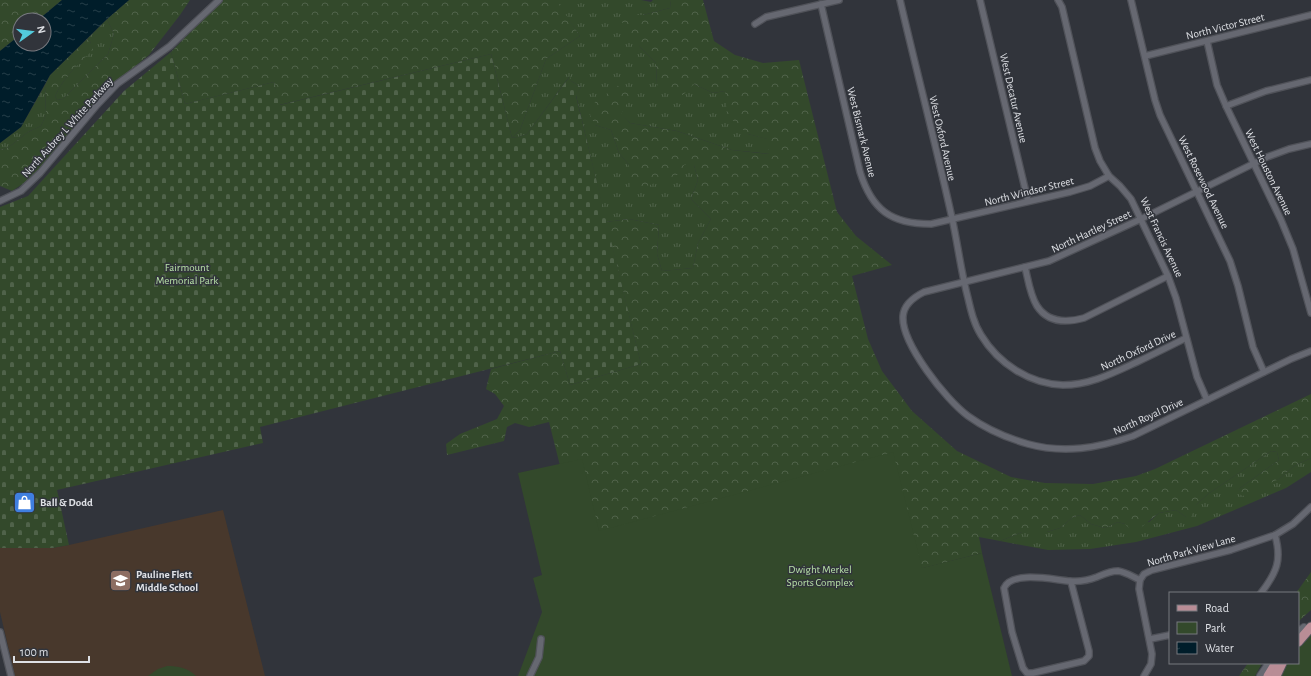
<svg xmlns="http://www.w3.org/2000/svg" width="1311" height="676" font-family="'Alegreya Sans',sans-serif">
	<defs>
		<pattern id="grass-tufts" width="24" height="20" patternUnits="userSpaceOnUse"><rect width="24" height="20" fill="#33492b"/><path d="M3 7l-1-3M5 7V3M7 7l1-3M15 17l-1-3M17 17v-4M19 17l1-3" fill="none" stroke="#50634a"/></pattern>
		<pattern id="forest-crowns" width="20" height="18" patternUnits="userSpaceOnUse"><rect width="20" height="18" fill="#33492b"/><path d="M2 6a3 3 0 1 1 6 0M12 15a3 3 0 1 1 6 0" fill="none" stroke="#50634a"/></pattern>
		<pattern id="cemetery-stones" width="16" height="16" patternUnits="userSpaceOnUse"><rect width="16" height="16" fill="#33492b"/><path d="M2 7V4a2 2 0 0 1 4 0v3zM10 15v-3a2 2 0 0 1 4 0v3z" fill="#50634a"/></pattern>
		<pattern id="water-ripples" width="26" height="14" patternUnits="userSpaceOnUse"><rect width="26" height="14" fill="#001d2a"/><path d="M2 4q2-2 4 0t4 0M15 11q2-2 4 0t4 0" fill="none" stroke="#253e49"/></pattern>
	</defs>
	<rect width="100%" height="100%" fill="#31343b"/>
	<path fill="#48382c" d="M223,510L265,676H15L0,612V548H52L69,545Z"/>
	<g fill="url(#grass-tufts)">
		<path d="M555,0H641L651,2L653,0H671L670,8L643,15H626L640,47L656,63L657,85L694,84L713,93L725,91L748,134L768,139L770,154L732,150L677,131L630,123L620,114L595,125L611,130L619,153L629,165H694L698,180L691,199L711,219L698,243L693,268L662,271L657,254L659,225L629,219L606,222L576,95L581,87L571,81L569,77L527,134L518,137L512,138L520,130L546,59L580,36Z"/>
		<path d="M107,19L114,34L108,54L63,99L57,100L55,96C64,77 78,64 92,50L90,41L87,39Z"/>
		<path d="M45,85L46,115L41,126L28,132L9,147L0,150V143L21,127Z"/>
		<path d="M1271,451L1277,452L1279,460L1240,488L1238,493L1279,479L1294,466L1311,458V472L1286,488L1197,526L1136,542L1090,549L1048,550L1000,541L1022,532H1047L1060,528L1073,517L1080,515L1091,524L1105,528L1118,522L1125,524L1149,522L1159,513L1176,510L1186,517L1197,504L1208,494Z"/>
	</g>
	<g fill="url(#forest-crowns)">
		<path d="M0,0H62L38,20H20V35L0,51Z"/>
		<path d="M129,0H190L180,15L149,55L108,88L50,157L27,181L12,191L0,186V150L9,147L28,132L41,126L46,115L45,85L50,75L87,39L90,41L93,50C78,64 64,77 55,96L57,100L63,99L108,54L114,34L107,19Z"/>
		<path d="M222,0H556L580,36L546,59L520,130L512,138L491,54L279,105L274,82L185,104L171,52Z"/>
		<path d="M671,0H703L714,41L735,55L763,63L799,60L837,212L856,236L892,265L852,276L868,339L882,371L912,411L957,451L1011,477L1045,483L1093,484L1136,476L1155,469L1311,394V458L1294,466L1279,479L1243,496L1237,493L1240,488L1279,460L1277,452L1271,451L1208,494L1197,504L1191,517H1186L1176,510L1159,513L1139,529L1129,528L1125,524L1118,522L1105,528L1091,524L1080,515L1073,517L1060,528L1047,532H1022L1000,541L979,537L982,553L778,605L580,545L549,422L529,427L515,423L507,427L504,441L447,455L446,444L460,434L497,419L504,406L495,394L486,389L491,369L560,351L570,385L641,364L606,222L629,219L659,225L657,254L662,271L693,268L698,243L711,219L691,199L698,180L694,165H684L680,174L630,192L629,165L619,153L611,130L595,125L590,115L595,102L619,85L632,94L621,114L630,123L677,131L732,150L769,154L767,139L748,134L727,115L725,91L713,93L694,84L683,95L657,85L656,63L640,47L619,18L626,15H643L670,8Z"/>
		<path d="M1311,572V610L1298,622V593H1296Z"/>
		<path d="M1248,663H1262L1255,676H1239Z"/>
	</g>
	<path fill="url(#cemetery-stones)" d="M171,52L185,104L274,82L280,105L491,54L512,138L518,137L527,134L570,76L571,81L581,87L576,96L641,364L570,385L560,351L260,427L263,443L57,490L69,545L52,548H0V207L28,196L124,91Z"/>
	<g fill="#33492b">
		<path d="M893,452L922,568L982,553L1012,676H518L542,612L533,578L542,575L518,473L582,459L599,531Z"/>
		<path d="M1311,633V676H1279L1286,663H1298V647Z"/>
		<path d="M167,666C178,666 188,668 196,676H148L158,669Z"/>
	</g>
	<path fill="url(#water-ripples)" d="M62,0H129L107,19L50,75L21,127L0,143V51L20,35V44H44V20H38Z"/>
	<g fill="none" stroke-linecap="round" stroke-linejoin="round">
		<defs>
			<g id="minor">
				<path d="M900,0C917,73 936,145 952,218C958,245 961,272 968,298C971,311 974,324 981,335C998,363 1029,384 1063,385C1090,385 1113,373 1137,362C1154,354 1170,346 1186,338"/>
				<path d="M980,0L1028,201"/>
				<path d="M1058,0L1062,7L1095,148L1100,161L1109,176L1120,186L1131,199L1168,276L1176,298L1197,377L1207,400"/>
				<path d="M1131,0L1155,100L1160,115L1230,261L1238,286L1253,347L1264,372"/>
				<path d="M821,4L860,172C872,210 891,224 931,224L1070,192L1090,186L1109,176"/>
				<path d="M755,24L766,17L839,0"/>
				<path d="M1207,41L1217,85L1226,106L1281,220L1293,249L1311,313"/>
				<path d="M1145,56L1311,15"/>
				<path d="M1226,106L1266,91L1311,80"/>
				<path d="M1311,144L1289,149L1267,157L1141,219L1049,261L924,292C914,297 904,304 903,316C901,343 946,400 968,416C986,429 1007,438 1028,444C1064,454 1098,448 1133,436L1291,359L1311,351"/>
				<path d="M0,201L21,191L40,173L97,105L117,84L170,46L219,0"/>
				<path d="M1025,267C1028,279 1030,295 1037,306C1048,323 1066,323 1084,318L1168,276"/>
				<path d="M1140,580L1139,589L1152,654L1151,664L1144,676"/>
				<path d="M1071,582L1089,651V656L1084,661L1033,673H1027L1023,668L1012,632L1004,588C1012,570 1054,580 1070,581C1079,582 1089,580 1097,577C1104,574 1110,571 1118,571C1126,572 1133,577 1140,580L1144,574L1152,570L1231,550L1275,535L1293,524L1311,507"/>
				<path d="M1261,593C1277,572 1282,560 1275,535"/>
				<path d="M0,632L11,676"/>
				<path d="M1150,639L1170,635"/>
				<path d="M530,676L539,657L541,639"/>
			</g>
			<g id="secondary">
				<path d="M1298,633L1304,628"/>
				<path d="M1261,676L1270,663"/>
			</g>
			<g id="primary">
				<path d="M1298,642L1311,627"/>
				<path d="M1268,676L1276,663"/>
				<path d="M1276,676L1282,663"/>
			</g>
		</defs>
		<use href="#minor" stroke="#505259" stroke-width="8"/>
		<use href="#secondary" stroke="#505259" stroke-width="10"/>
		<use href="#primary" stroke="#505259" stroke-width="11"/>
		<use href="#minor" stroke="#666871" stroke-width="5.5"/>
		<use href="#secondary" stroke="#666871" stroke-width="8"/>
		<use href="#primary" stroke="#b98d96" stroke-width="9"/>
	</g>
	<defs>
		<symbol id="shop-square" viewBox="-11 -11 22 22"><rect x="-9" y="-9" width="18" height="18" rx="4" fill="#3f7fe0" stroke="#31343b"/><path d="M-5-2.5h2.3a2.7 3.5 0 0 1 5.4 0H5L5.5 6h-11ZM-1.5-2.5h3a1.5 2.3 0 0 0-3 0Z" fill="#fff"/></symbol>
		<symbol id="school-square" viewBox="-11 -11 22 22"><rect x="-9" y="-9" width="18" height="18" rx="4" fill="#8d6e63" stroke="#31343b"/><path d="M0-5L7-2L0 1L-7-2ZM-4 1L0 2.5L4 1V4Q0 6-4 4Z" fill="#fff"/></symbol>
	</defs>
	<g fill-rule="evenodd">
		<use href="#shop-square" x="12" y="490" width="25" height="25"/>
		<use href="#school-square" x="108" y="568" width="25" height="25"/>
	</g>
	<g text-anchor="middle" stroke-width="3" stroke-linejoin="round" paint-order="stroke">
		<g font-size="11" fill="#dfe1e6" stroke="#31343b">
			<text transform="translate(1225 26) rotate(-14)" y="4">North Victor Street</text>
			<text transform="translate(1014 98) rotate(77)" y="4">West Decatur Avenue</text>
			<text transform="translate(67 127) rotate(-48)" y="4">North Aubrey L White Parkway</text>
			<text transform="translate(862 132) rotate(76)" y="4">West Bismark Avenue</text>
			<text transform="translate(943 138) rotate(77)" y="4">West Oxford Avenue</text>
			<text transform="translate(1269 172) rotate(64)" y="4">West Houston Avenue</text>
			<text transform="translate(1204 182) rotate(64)" y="4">West Rosewood Avenue</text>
			<text transform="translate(1029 191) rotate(-14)" y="4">North Windsor Street</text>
			<text transform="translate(1091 231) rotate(-25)" y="4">North Hartley Street</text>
			<text transform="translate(1162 237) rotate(65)" y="4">West Francis Avenue</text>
			<text transform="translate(1138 350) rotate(-25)" y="4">North Oxford Drive</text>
			<text transform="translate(1148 416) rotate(-24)" y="4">North Royal Drive</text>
			<text transform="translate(1191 550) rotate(-16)" y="4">North Park View Lane</text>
		</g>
		<g font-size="11" fill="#b7e0a7" stroke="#31343b">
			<text x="187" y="271">Fairmount<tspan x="187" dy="13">Memorial Park</tspan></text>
			<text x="820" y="573">Dwight Merkel<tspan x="820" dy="13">Sports Complex</tspan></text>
		</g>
		<g font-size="11" font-weight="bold" fill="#dfe1e6" stroke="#31343b" text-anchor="start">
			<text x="40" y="506">Ball &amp; Dodd</text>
			<text x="136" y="578">Pauline Flett<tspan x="136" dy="13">Middle School</tspan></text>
		</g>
	</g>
	<rect x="1169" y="592" width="130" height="72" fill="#31343b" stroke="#77797f"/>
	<rect x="1177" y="605" width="20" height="6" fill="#b98d96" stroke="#77797f"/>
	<text x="1205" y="612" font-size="12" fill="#dfe1e6">Road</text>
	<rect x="1177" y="622" width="20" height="12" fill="#33492b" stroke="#77797f"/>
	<text x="1205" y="632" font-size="12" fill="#dfe1e6">Park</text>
	<rect x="1177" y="642" width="20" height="12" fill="url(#water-ripples)" stroke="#77797f"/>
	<text x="1205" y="652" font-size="12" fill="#dfe1e6">Water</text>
	<g transform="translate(32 32) rotate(76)"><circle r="19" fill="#31343b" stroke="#77797f"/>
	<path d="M0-3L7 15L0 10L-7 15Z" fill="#53cadc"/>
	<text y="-6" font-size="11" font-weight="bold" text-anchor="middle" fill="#dfe1e6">N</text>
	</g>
	<path d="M14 656v6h75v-6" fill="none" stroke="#dfe1e6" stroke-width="2"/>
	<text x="20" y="656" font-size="12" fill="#dfe1e6" stroke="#31343b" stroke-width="3" paint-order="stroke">100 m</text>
</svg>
